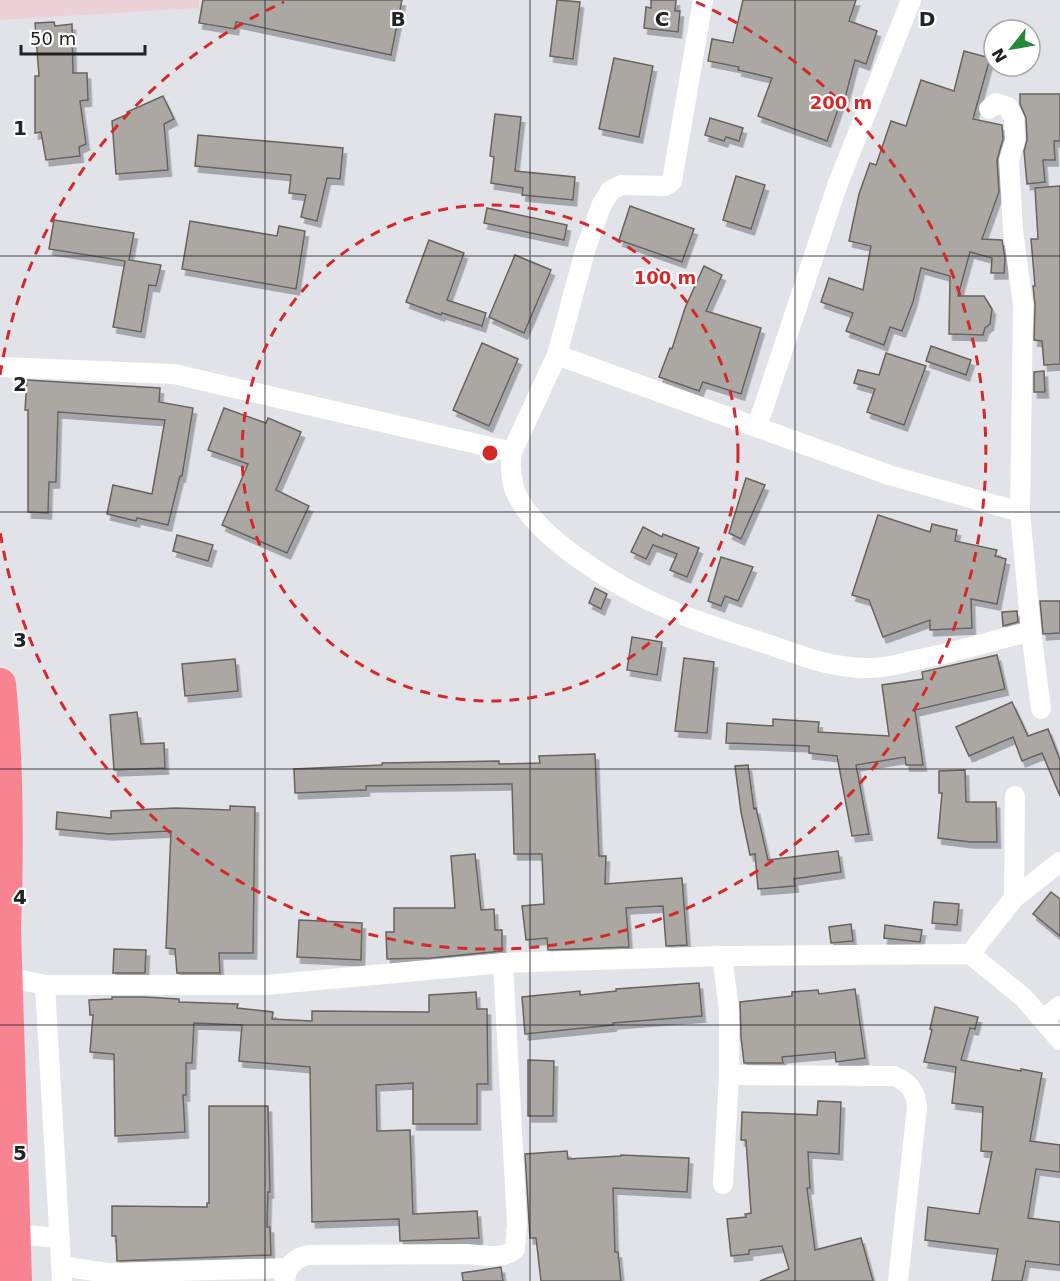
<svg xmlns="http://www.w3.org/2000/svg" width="1060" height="1281" font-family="'DejaVu Sans',sans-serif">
	<defs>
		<filter id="shadow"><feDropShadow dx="3.5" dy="6" stdDeviation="0" flood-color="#0004"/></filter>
	</defs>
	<rect width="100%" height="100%" fill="#e1e3e9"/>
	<path fill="#ecd2d7" d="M0,0H199V8L0,20Z"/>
	<g fill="#aba7a2" stroke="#67635f" stroke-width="1.5" filter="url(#shadow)">
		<path d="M203,0H402L391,55L236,22L235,29L199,23Z"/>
		<path d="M557,0L580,2L573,59L550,56Z"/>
		<path d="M651,0H676L675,11H680L678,32L644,28L646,7L651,8Z"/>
		<path d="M743,0H856L849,21L877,31L866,64L855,60L844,102L841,101L827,141L758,116L772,78L738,70L739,67L708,61L712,39L733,43Z"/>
		<path d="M54,22L55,26L72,24L73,73H87L88,100L80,101L86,144L79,147L80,156L46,160L41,132L35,133V76H39L35,23Z"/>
		<path d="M964,51L990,58L973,119L1002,125L1003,139L997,160L999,192L982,239L1002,240L1005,259L1004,273H991L992,258L970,252L958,296H984L992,309L990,324L985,328L983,335L949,334L950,276L921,268L913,302L902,331L890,327L884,345L846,331L853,313L821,302L829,278L863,290L871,246L849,241L859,194L870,163L876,165L891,121L906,126L921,80L954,91Z"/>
		<path d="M614,58L653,66L639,137L599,129Z"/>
		<path d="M1020,94H1060V141H1054L1055,160H1043L1045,182L1027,184L1024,151L1027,140L1026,118L1020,104Z"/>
		<path d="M163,96L174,119L164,124L168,170L116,174L112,121L128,114L127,112Z"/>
		<path d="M495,114L521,117L515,171L575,177L573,200L522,195L523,188L491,183L494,157L490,156Z"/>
		<path d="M710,118L743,128L739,141L726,137L724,141L705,135Z"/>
		<path d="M198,135L343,148L340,179L327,178L317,221L301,217L306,195L289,193L291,175L195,166Z"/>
		<path d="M736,176L765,185L751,229L723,220Z"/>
		<path d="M1060,186V364L1044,365L1042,341L1034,340L1035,305L1033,286H1035L1031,239H1038L1035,188Z"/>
		<path d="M630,206L694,229L682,262L619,240Z"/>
		<path d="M487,208L567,225L564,240L484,223Z"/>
		<path d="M54,220L134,233L129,260L161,265L156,286L149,285L141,332L113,327L125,261L49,249Z"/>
		<path d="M190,221L277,236L279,226L305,231L296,289L182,269Z"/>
		<path d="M429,240L464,253L447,300L486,313L482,326L442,313L441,315L406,302Z"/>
		<path d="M515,255L551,270L524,333L489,317Z"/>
		<path d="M704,266L722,275L706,311L761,328L741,394L703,382L699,391L659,377L670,348L672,349L685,308Z"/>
		<path d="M482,343L518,359L489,426L453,410Z"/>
		<path d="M931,346L971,360L966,375L926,361Z"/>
		<path d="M886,353L926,366L904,425L867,412L875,389L854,383L858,370L879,375Z"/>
		<path d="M1044,371L1045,392H1034V372Z"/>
		<path d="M27,380L160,388L159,402L193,408L182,476H180L168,525L137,518L136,521L107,514L113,485L152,494L165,420L58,412L56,482H49L48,513L28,512V410H25Z"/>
		<path d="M224,408L266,423L268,418L301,432L276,490L309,506L287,553L222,525L248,464L208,450Z"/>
		<path d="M746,478L765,485L741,539L729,533Z"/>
		<path d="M878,515L930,532L932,524L957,530L955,541L997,550L995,556L1006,559L997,604L971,599L972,628L930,630V620L883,637L869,600L852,595Z"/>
		<path d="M643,527L662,537L663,534L699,548L687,577L670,570L677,554L653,545L646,559L631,552Z"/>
		<path d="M177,535L213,545L208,561L173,551Z"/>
		<path d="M721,557L753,567L738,601L725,596L721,606L708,601Z"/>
		<path d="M595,588L607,594L601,609L589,603Z"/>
		<path d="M1040,601H1060V633L1043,634Z"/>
		<path d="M1017,611L1018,622L1003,626L1002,612Z"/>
		<path d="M632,637L662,642L657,675L627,670Z"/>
		<path d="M997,655L1005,689L915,710L923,765H906L905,757L856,765L869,834L852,836L837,756L809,753V746L726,743L727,723L773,726V719L819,722L818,732L889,736L882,685L923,679L922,672Z"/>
		<path d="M684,658L714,662L707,733L675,731Z"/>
		<path d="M235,659L238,691L185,696L182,664Z"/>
		<path d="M1012,702L1028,736L1048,729L1060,760V796L1042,753L1022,761L1013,737L969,756L956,727Z"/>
		<path d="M137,712L141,744L164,743L165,768L114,770L110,715Z"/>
		<path d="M595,754L599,856H606L605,884L682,878L687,945L666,946L663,906L626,908L629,947L548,950L547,938L526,940L522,906L544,904L542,854H514L512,784L366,786V790L295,793L294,769L382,765V763L499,761V764L540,763L539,756Z"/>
		<path d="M748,765L754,809L756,808L768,860L838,851L841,872L794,879L795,886L758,889L755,854L750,855L741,812L735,766Z"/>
		<path d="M965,770L966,802H996L997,842H970L938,838L942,793H939V771Z"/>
		<path d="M230,806L255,807L253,953H219L220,973H177L175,949L166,948L171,831L109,834L56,829L57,812L111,818V811L176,808L230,810Z"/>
		<path d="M475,854L481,910L494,909L495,930H502V951L431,958L387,959L386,932H394V908H455L451,856Z"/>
		<path d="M1051,892L1060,899V936L1033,914Z"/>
		<path d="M934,902L959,904L957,925L932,923Z"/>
		<path d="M299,920L362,923L361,960L297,957Z"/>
		<path d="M851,924L853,941L831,943L829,927Z"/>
		<path d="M885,925L922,930L920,942L884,938Z"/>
		<path d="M114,949L146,950L145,973H113Z"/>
		<path d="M699,983L702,1016L613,1023V1025L525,1034L522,997L580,991V995L616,991V989Z"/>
		<path d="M855,989L865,1058L836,1062L835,1052L782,1057L783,1063H744L741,1037L740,1002L792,996V992L818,990L819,994Z"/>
		<path d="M476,992L477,1009H487L488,1084H477V1124H413V1083L376,1085L377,1131L410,1130L413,1214L477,1211L479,1238L400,1241L399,1219L312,1222L310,1067L239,1061L242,1025L194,1023L192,1063H186V1095H183L185,1132L115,1136L114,1054L90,1052L93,1015H90L89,1000L112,999V997H144L179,999V1002L238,1004L237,1008L273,1012L272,1019L312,1021V1011L429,1012V995Z"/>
		<path d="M935,1007L978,1017L975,1029L970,1028L961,1060L1021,1071V1069L1042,1073L1030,1141L1060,1145V1172L1036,1169L1028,1218L1060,1222V1265L1026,1261L1022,1281H992L998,1249L925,1240L928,1207L979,1214L992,1152L981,1151L983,1107L952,1103L956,1067L924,1062L932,1030L930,1029Z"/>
		<path d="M528,1060L554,1061L553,1116H528Z"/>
		<path d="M818,1101L841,1102L839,1154L808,1152L810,1188H807L815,1250L861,1238L873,1281H760L789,1269L782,1246L749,1250V1254L731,1256L727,1219L746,1217L745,1214L751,1213L746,1140H741L742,1112L817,1115Z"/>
		<path d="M209,1106H268L270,1192H268L267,1227H270L271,1255L117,1261L116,1236H112V1206L207,1207V1203H209Z"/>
		<path d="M567,1151L568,1159L621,1156V1155L689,1158L687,1192L613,1188L615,1252H618L621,1281H541L536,1238H530L525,1154Z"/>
		<path d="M501,1267L503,1281H463L462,1273Z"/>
	</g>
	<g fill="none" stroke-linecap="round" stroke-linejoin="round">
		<g stroke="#fff" stroke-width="20">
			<path d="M703,0L672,181L665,186L621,185L610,191L601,206L585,251L557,355L512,452C510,464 511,476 514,488C531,537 623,590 668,609C700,623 733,633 767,644C803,656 832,669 872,668C887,668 902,663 916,660C955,652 993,641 1031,631"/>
			<path d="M989,109L996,103L1008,107L1014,119L1015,140L1009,160L1013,230L1023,305L1020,512L1031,631L1041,709"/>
			<path d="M557,355L889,475L1020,512"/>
			<path d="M0,367L174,374L512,452"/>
			<path d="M757,427L837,186L911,0"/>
			<path d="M1014,898L1015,796"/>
			<path d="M970,954L1014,898L1060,862"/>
			<path d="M722,956L729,1009V1075L723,1184"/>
			<path d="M7,977L45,985H266L503,963L722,956L970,954L1024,998L1060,1040"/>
			<path d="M45,985L62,1281"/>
			<path d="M1043,1019L1060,1006"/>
			<path d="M729,1075L894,1076C909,1082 916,1091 917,1107L898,1281"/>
			<path d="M13,1234L60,1238"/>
			<path d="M61,1266L107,1273L287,1268"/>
			<path d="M285,1281C286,1267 294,1258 308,1255L467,1254C481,1255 504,1260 515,1249L517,1224L503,963"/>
		</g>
		<path stroke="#f88492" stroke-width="32" d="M0,684C8,765 8,848 5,929L16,1281"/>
	</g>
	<path fill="none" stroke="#212224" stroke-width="1.5" stroke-opacity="0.55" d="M265,0V1281M530,0V1281M795,0V1281M0,256H1060M0,512H1060M0,769H1060M0,1025H1060"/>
	<g fill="none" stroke="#d62828" stroke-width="3" stroke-dasharray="10 8">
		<circle cx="490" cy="453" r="248"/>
		<path d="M0 375A496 496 0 0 1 284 2M696 2A496 496 0 1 1 0 531"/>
	</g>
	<g font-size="20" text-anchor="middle" font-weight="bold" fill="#212224" stroke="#fff" stroke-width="4.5" stroke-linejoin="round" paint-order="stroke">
		<text x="398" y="26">B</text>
		<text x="662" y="26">C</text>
		<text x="927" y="26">D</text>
		<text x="20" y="135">1</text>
		<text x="20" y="391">2</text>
		<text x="20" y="647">3</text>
		<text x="20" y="904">4</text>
		<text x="20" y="1160">5</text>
	</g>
	<circle cx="490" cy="453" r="9" fill="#d62828" stroke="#fff" stroke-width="3"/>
	<g font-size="18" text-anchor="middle" font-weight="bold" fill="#d62828" stroke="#fff" stroke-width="4.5" stroke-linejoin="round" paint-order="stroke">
		<text x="841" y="109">200 m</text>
		<text x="665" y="284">100 m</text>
	</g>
	<g transform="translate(1012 48) rotate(239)"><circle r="28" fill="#ffffff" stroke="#a6a7a7" stroke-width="1.5"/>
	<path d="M0-4.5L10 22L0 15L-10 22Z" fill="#23873c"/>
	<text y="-9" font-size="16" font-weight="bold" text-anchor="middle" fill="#212224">N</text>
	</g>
	<path d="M21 45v9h124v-9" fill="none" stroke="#212224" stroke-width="3"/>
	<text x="30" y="45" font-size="18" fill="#212224" stroke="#ffffff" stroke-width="4.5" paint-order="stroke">50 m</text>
</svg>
